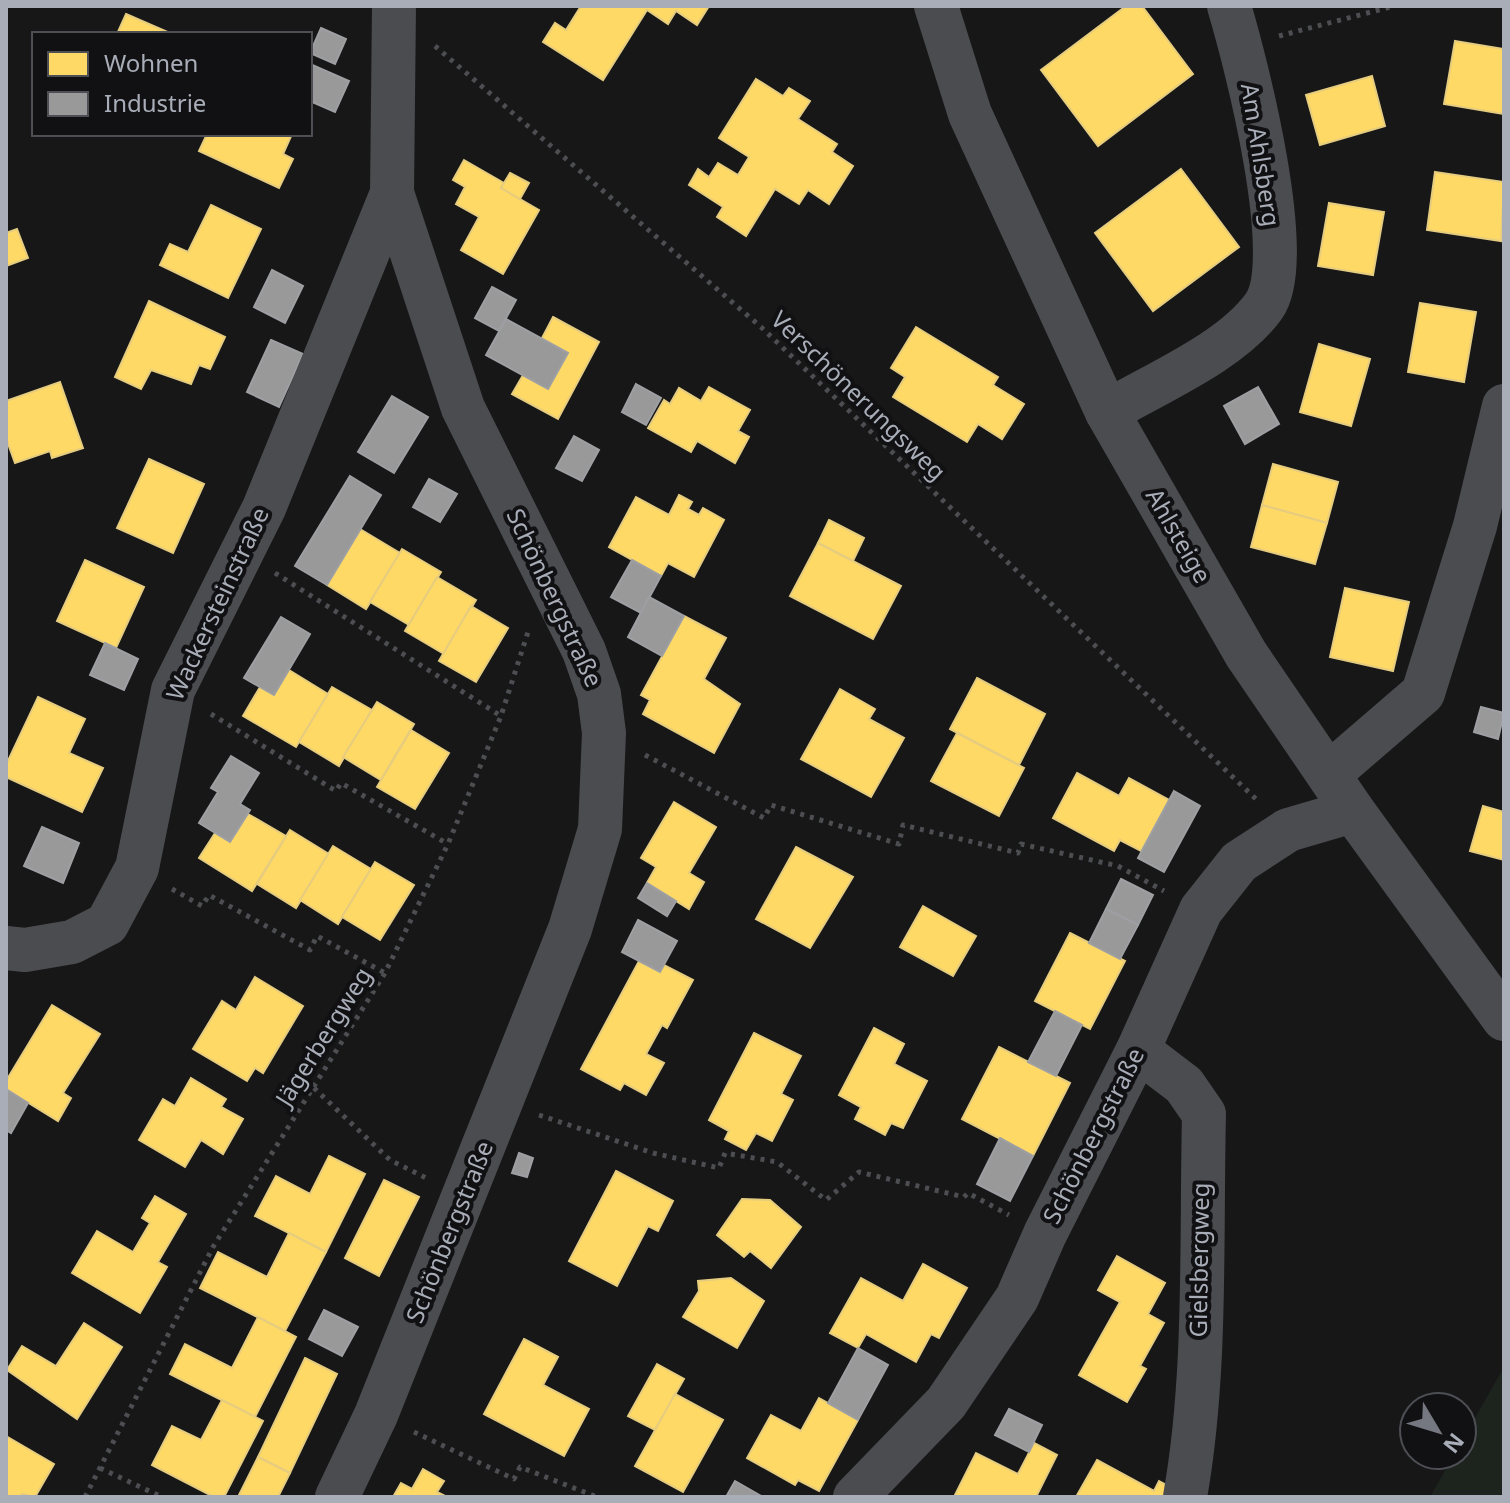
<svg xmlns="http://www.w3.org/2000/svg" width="1510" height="1503" font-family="'Noto Sans',sans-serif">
	<rect width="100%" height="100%" fill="#171717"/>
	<path fill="#1d241e" d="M1504,1367V1497H1430L1454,1455H1462V1441Z"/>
	<g fill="#ffd966" stroke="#e5cc7f" stroke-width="2">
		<path d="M581,6H709L697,25L676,11L668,24L647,10L603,80L543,42L555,23L566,30Z"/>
		<path d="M1126,6H1142L1193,74L1098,146L1041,70Z"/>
		<path d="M126,14L172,34H117Z"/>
		<path d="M1455,41L1504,49V114L1444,104Z"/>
		<path d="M1372,76L1385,126L1320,145L1306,95Z"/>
		<path d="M756,79L783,96L789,88L810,101L798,119L837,144L832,152L853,166L829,204L808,190L799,204L775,189L746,236L717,217L723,207L689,185L698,169L709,177L718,163L738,175L749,157L719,138Z"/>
		<path d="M207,134H292L283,154L293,159L279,188L199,151Z"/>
		<path d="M464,160L504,183L501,188L539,210L503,274L461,250L479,217L456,204L465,187L453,180Z"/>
		<path d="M1181,169L1239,247L1153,311L1095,233Z"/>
		<path d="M1435,172L1504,182L1501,241L1427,230Z"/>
		<path d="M510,173L529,183L520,199L501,188Z"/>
		<path d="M1329,203L1384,212L1373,275L1318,266Z"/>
		<path d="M211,205L261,229L228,298L160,265L170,244L188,252Z"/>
		<path d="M17,229L28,258L6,266V233Z"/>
		<path d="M149,301L225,337L210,369L199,365L191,384L151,370L141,389L115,377Z"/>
		<path d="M1420,303L1476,312L1464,382L1408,372Z"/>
		<path d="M553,317L599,342L558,419L512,394L523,375L548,389L568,353L542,338Z"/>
		<path d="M916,327L998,377L993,385L1024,404L1002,439L978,424L967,442L893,397L905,377L891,368Z"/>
		<path d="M1319,344L1370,359L1351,426L1300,412Z"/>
		<path d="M60,382L83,448L52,458L50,451L15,463L6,438V401Z"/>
		<path d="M709,387L750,410L738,431L749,437L735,463L697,441L691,452L648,428L664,400L670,404L679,388L701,401Z"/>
		<path d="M149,459L204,484L173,553L117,528Z"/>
		<path d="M1273,464L1338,482L1327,523L1262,505Z"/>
		<path d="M679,495L692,502L688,509L699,515L703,508L724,520L694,577L668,563L661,576L609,547L636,497L669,515Z"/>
		<path d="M1262,505L1327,523L1315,564L1251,547Z"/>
		<path d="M829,520L864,538L853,561L818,543Z"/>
		<path d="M360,529L400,553L366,609L327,585Z"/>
		<path d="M818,543L901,586L873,639L790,596Z"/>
		<path d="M402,549L441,572L409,625L370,602Z"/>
		<path d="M85,560L144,587L116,648L57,621Z"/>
		<path d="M437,577L476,600L444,654L405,631Z"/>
		<path d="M1345,588L1409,602L1393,671L1330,657Z"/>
		<path d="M471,606L508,628L476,682L439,661Z"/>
		<path d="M684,616L726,638L704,679L740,704L714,753L643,714L650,700L641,695Z"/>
		<path d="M289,670L328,694L296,747L243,716L260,687L274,695Z"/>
		<path d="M977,678L1045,714L1019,765L950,729Z"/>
		<path d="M332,687L372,710L339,766L299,742Z"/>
		<path d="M840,689L875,709L869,719L904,738L871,797L801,759Z"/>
		<path d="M38,697L85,719L69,753L103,768L82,812L6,777V765Z"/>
		<path d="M377,702L414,724L381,780L343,757Z"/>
		<path d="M411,730L449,753L415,809L377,787Z"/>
		<path d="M957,733L1024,768L999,816L931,781Z"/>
		<path d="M1077,773L1119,796L1129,778L1169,800L1141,851L1120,840L1114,851L1053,818Z"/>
		<path d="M674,802L716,827L689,873L704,882L689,909L647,883L656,867L641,858Z"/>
		<path d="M1483,806L1504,812V860L1470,851Z"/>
		<path d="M248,814L286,836L252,891L199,858L215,833L230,842Z"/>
		<path d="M290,830L329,854L296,908L257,884Z"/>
		<path d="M333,846L371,869L338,924L300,900Z"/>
		<path d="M796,847L853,877L810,948L756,919Z"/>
		<path d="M375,862L414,885L380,940L342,917Z"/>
		<path d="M923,906L976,936L953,976L900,947Z"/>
		<path d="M1070,933L1125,961L1090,1029L1035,1001Z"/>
		<path d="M639,961L660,972L664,965L693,980L667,1028L662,1025L646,1054L664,1063L646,1095L624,1083L620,1090L581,1069Z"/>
		<path d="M255,977L303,1006L263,1073L255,1068L247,1081L193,1049L222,1001L236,1010Z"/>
		<path d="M52,1005L100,1034L63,1093L71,1098L58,1121L6,1089V1081Z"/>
		<path d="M874,1028L904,1044L894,1064L927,1081L903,1128L891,1123L885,1135L855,1119L861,1107L839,1095Z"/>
		<path d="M754,1033L801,1056L781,1094L793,1100L772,1141L756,1133L746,1150L725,1139L729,1131L709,1120Z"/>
		<path d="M999,1047L1070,1083L1033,1156L962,1119Z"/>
		<path d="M191,1078L226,1099L221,1107L243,1119L223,1154L201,1140L185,1167L139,1140L163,1099L175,1106Z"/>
		<path d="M329,1156L365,1174L326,1252L255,1216L276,1176L310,1194Z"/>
		<path d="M616,1171L673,1201L658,1231L648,1226L617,1286L569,1261Z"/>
		<path d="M384,1180L419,1197L379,1276L345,1258Z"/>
		<path d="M155,1196L186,1214L158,1262L167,1267L140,1313L72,1273L97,1231L133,1252L150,1223L142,1218Z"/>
		<path d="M742,1199L770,1200L801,1227L771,1268L750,1251L744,1257L717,1235Z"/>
		<path d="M289,1233L326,1252L285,1331L200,1288L218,1252L267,1277Z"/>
		<path d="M1117,1256L1165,1283L1148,1314L1164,1323L1140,1366L1146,1369L1127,1402L1079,1375L1120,1302L1098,1290Z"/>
		<path d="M923,1264L967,1288L939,1338L931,1334L916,1362L866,1334L858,1348L830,1333L861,1278L903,1301Z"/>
		<path d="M731,1278L764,1301L737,1348L683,1317L699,1291L698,1281Z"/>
		<path d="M258,1317L296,1337L255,1417L170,1374L185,1344L232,1368Z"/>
		<path d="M84,1323L122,1347L77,1419L7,1370L22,1346L56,1366Z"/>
		<path d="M524,1339L558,1357L543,1385L589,1409L564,1456L484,1414Z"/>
		<path d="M305,1358L337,1374L290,1473L258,1457Z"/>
		<path d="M657,1364L684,1379L655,1430L628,1416Z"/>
		<path d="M675,1394L723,1420L683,1492L635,1466Z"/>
		<path d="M819,1398L858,1420L819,1491L798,1480L795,1485L747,1458L771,1415L801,1431Z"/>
		<path d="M222,1400L263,1421L224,1497H214L152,1465L172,1426L201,1440Z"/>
		<path d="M6,1436L54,1464L35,1497L22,1494L20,1497H6Z"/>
		<path d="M1034,1443L1057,1455L1036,1497H954L976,1453L1018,1474Z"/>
		<path d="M258,1457L290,1473L278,1497H238Z"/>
		<path d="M1097,1460L1154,1491L1159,1481L1170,1487L1164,1497H1076Z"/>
		<path d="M423,1469L444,1481L437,1492L447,1497H393L401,1483L412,1489Z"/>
	</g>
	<g fill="#999" stroke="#9e9fa2" stroke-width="2">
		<path d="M321,28L346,39L335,64L310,53Z"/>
		<path d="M310,64L349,81L335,112L310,101Z"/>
		<path d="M272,270L303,286L285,323L254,307Z"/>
		<path d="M492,287L516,300L499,331L475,318Z"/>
		<path d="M506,319L568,353L548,389L486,355Z"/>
		<path d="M271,340L303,354L279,407L247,392Z"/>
		<path d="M636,384L661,398L646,425L622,412Z"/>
		<path d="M1258,387L1279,424L1245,444L1224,406Z"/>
		<path d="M392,396L428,417L394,473L358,452Z"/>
		<path d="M574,436L599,450L582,481L556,468Z"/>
		<path d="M350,476L381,495L327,585L295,566Z"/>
		<path d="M429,479L457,494L440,522L413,507Z"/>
		<path d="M632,560L661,576L641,613L611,597Z"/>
		<path d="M649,597L684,616L662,656L628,637Z"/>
		<path d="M281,617L310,634L274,695L244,678Z"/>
		<path d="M105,643L138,659L124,690L90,675Z"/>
		<path d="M1481,707L1504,713L1498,739L1474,732Z"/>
		<path d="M231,756L259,773L240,804L250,810L230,842L199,823L218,792L211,788Z"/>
		<path d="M1174,791L1200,806L1164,872L1138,858Z"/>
		<path d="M42,827L79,843L63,883L24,866Z"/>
		<path d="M1121,879L1153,895L1138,925L1106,909Z"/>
		<path d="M647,883L676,901L667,916L638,898Z"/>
		<path d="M1106,909L1138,925L1120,959L1089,943Z"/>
		<path d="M638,920L677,941L660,972L622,952Z"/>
		<path d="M1055,1011L1082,1025L1056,1076L1028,1062Z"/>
		<path d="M6,1089L28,1103L11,1133L6,1130Z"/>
		<path d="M1000,1138L1033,1156L1010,1201L977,1184Z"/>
		<path d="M519,1153L533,1158L527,1177L512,1173Z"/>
		<path d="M324,1310L358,1327L342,1356L309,1339Z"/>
		<path d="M858,1348L888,1365L858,1420L828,1403Z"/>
		<path d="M1009,1409L1042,1425L1029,1452L995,1435Z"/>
		<path d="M735,1481L763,1497H726Z"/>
	</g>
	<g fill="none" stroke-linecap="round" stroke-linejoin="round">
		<g stroke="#4d4e52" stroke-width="5" stroke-dasharray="4 6" stroke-linecap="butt">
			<path d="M1279,36L1394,6"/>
			<path d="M435,46L761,327L1258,801"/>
			<path d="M275,573L501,716"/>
			<path d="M211,714L336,791L341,783L448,844"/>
			<path d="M645,755L764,818L771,805L899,844L903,825L1018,853L1021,844L1118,866L1164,891"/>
			<path d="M172,889L202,906L209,895L310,950L317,936L385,973"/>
			<path d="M314,1088L390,1160L428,1179"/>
			<path d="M539,1115L653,1153L719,1168L725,1153L777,1162L826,1200L859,1172L964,1197L968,1193L1009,1215"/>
			<path d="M414,1432L514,1479L520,1467L597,1497"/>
			<path d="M100,1468L162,1497"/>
			<path d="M85,1497L213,1247L385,973L448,844L501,716L528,632"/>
		</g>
		<g stroke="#4b4c50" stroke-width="44">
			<path d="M936,6L970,114L1107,412L1246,654L1353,811L1504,1019"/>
			<path d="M1107,412C1156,383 1231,352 1264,306C1297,259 1246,63 1229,6"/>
			<path d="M1329,774L1423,693L1475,526L1504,406"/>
			<path d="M6,948L25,950L72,942L107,924L137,868L173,690L264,508L392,193"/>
			<path d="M1138,1050L1184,1085L1204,1114C1201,1239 1207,1374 1185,1497"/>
			<path d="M337,1497L376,1415L570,929L600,829L604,733L599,694L584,651L463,408L392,193L394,6"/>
			<path d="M855,1497L946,1403L1017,1298L1045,1234L1138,1050L1201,910L1239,862L1288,830L1353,811"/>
		</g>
	</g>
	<g text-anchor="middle" stroke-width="8" stroke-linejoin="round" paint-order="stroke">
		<g font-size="24" fill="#a8adb8" stroke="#111113">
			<text transform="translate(1260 155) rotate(81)" y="8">Am Ahlsberg</text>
			<text transform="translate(858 396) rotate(44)" y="8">Verschönerungsweg</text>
			<text transform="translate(1178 536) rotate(60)" y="8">Ahlsteige</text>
			<text transform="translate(554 598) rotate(65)" y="8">Schönbergstraße</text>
			<text transform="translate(218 604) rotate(-65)" y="8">Wackersteinstraße</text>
			<text transform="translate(324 1037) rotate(-58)" y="8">Jägerbergweg</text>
			<text transform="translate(1094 1136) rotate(-63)" y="8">Schönbergstraße</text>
			<text transform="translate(450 1232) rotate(-68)" y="8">Schönbergstraße</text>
			<text transform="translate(1200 1260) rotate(-89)" y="8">Gielsbergweg</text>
		</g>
	</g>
	<rect width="1510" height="1503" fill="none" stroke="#a8adb8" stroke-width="16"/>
	<rect x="32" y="32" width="280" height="104" fill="#111113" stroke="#4d4f55" stroke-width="2"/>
	<rect x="48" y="52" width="40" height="24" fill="#ffd966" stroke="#4d4f55" stroke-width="2"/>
	<text x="104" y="72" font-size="24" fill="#a8adb8">Wohnen</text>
	<rect x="48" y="92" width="40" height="24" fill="#999999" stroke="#4d4f55" stroke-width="2"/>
	<text x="104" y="112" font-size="24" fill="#a8adb8">Industrie</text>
	<g transform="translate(1438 1431) rotate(128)"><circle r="38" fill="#111113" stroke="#4d4f55" stroke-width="2"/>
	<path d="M0-6L14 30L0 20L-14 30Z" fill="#757880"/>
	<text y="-12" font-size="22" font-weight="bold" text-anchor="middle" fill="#a8adb8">N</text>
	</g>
</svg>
